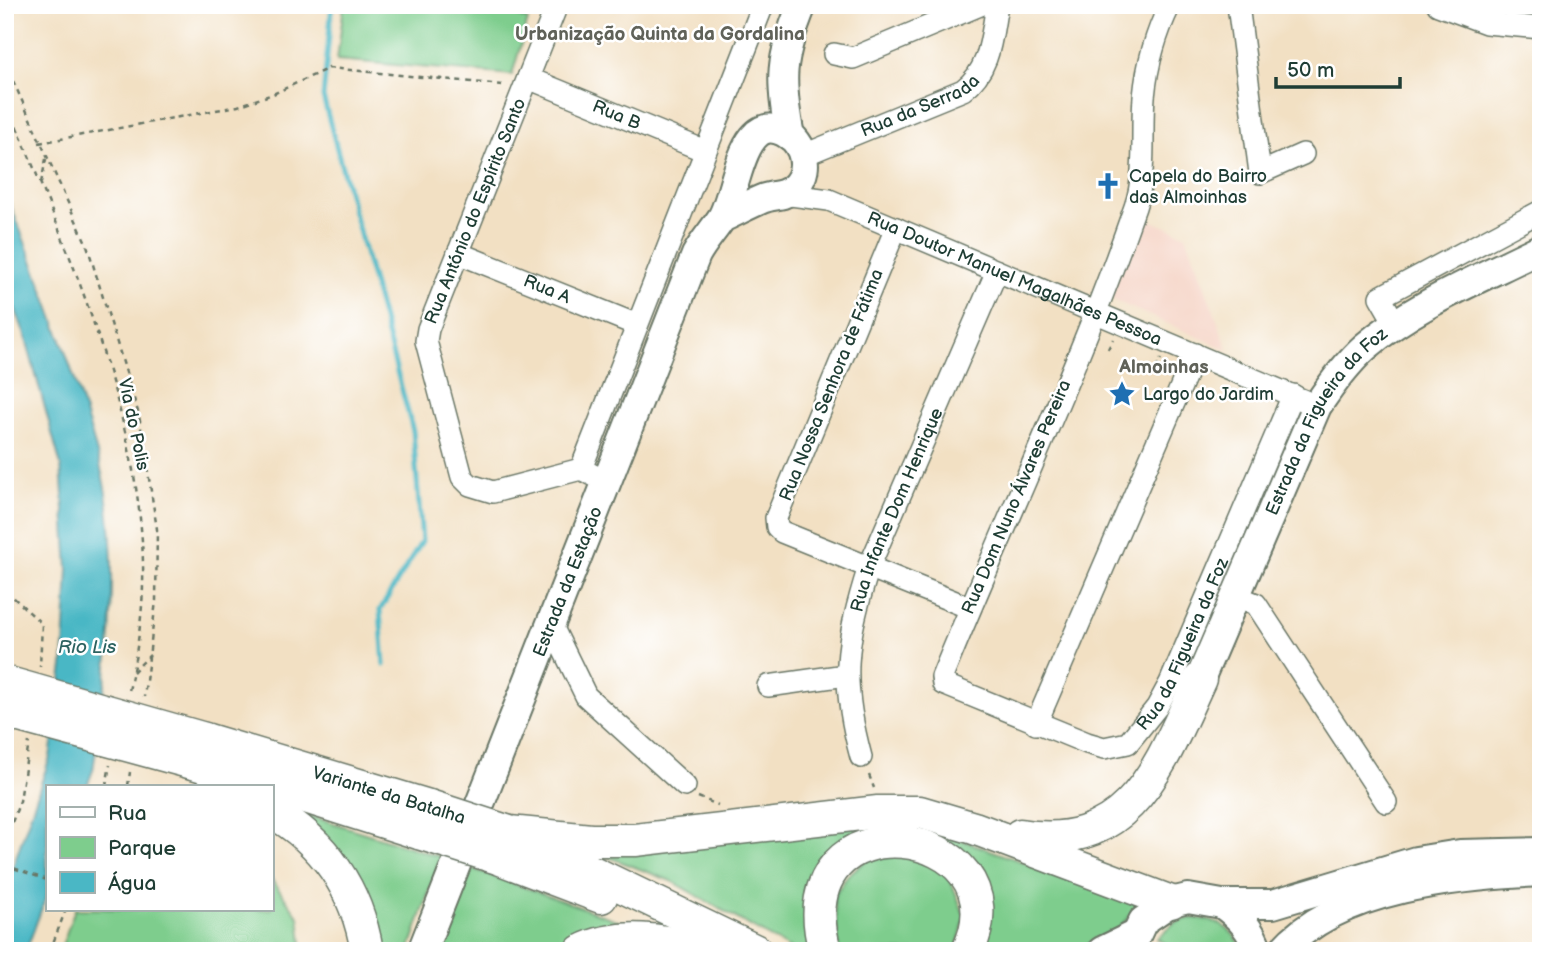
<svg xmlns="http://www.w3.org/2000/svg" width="1546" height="956" font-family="'Balsamiq Sans',sans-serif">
	<rect width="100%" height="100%" fill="#fff"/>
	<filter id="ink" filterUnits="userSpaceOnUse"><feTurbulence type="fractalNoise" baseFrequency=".0143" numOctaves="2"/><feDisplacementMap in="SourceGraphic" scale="14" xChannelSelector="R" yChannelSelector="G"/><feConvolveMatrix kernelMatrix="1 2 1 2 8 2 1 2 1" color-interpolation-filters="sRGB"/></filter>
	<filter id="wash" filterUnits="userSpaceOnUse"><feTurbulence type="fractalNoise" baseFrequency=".00686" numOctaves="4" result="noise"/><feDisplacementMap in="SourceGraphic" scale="28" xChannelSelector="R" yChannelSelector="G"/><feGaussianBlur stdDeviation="1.57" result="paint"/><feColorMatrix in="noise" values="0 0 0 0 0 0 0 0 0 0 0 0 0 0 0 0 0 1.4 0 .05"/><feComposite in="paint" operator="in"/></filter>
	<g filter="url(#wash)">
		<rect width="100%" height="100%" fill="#f2e0c3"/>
		<path fill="#f5d2c3" d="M1140,216L1186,235L1228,350L1109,298Z"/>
		<g fill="#7ecd8d" stroke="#4e8560" stroke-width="2">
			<path d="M344,5H492L528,20L512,75L337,60Z"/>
			<path d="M292,810L441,857L409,951H380Z"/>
			<path d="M908,821L1138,903C1131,912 1124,926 1114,932C1079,956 1021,951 980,951L972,869L851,842L817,951H794L671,881L593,851Z"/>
			<path d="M912,853L948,874L965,917L956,951H839L834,897L848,875L868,859Z"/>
			<path d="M473,869L639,928L582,941L564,951H437L458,898Z"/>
			<path d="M271,879L299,917L303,951H60L75,909H271Z"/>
			<path d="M1190,918C1214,918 1234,927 1243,951H1179L1157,939L1174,923Z"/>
		</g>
		<path fill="#4ab7c5" stroke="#347a7c" stroke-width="2" d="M5,191C32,259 58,327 80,396C92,436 105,474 109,516C118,602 106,685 93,770L87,786H47V894L26,951H5V890L50,757L63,666L68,569L61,466L24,332L5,282Z"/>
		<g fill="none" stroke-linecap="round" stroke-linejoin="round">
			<path stroke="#4ab7c5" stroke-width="5" d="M332,5L323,97L413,431L422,541L380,610L384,665"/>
		</g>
	</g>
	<g filter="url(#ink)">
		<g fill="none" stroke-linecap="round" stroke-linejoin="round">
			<defs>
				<g id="minor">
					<path d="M557,5L428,329L426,341L462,477L470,485L493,492L581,469L605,481"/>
					<path id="s1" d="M1170,5C1156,33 1147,66 1144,97C1141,133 1147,172 1135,207C1079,367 1006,520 942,677L943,684L1087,743L1104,748L1128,743L1157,707L1170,683L1293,395"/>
					<path d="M1238,5L1260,173L1303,154"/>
					<path d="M1438,5L1486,23L1541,28"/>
					<path d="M834,54L853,58L980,5"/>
					<path id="s2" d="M528,78L705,151"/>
					<path id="s3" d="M804,155L963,90C991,69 991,37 997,5"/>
					<path id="s4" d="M783,194L829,200L1305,401"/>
					<path d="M896,228L776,518L777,527L782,532L970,608"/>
					<path id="s5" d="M458,253L637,325"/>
					<path d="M1395,323L1380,297L1541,211"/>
					<path d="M581,469L763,5"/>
					<path d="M1236,596L1256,604L1386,802"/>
					<path d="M550,622L586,696L685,786"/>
					<path d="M768,686L846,675"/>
					<path d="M1036,724L1195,354"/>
					<path id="s6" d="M861,757C840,680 845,643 869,567L997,271"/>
				</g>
				<g id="major">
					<path d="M790,136C779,79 780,59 802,5"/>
					<path id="s7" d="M1200,679L1317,406C1331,385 1346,364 1365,347C1415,304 1482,278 1541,248"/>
					<path d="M1222,904C1240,917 1251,929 1258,951"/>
					<path id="s8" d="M422,951L696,255C703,242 713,231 721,219C738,194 741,97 794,139C810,157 807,185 783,194C776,196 769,196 762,199C748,205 735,212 722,218"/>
					<path d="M1102,951L1133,936"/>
					<path d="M1129,951L1143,921L1171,902L1188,898L1222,904H1273L1416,861L1460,854L1541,852"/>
					<path d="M1282,951C1339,886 1460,876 1541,872"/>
				</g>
				<g id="highway">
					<path d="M205,739L429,806"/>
					<path d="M193,763L271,786"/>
					<path d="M271,786L422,834"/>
					<path d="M271,811C325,842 357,890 367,951"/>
					<path d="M509,832L591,840H635L878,812H920L974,828L1171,902"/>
					<path d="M1020,835C1132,854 1161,762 1200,679"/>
					<path d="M530,842L756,951"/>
					<path d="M498,858L601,897"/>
					<path d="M581,951C622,930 671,942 714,951"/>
					<path d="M825,951C780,789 1028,822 968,951"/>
				</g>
			</defs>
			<use href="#minor" stroke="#697666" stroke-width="24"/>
			<use href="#major" stroke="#697666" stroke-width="32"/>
			<use href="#highway" stroke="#697666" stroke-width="35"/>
			<g stroke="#697666" stroke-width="2.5" stroke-dasharray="5 5" stroke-linecap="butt">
				<path d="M5,63L87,245L139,415L157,529L156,601L144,697"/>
				<path d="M5,99C66,244 147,427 143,586C142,622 136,656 129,691"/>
				<path d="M39,143L238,106L273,94L329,68L503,85"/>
				<path d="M41,183L46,159"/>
				<path d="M1108,349L1113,339"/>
				<path d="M1156,369L1161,359"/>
				<path d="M5,593L13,597L42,624L40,667"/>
				<path d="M133,672L150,655"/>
				<path d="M869,775L874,788"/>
				<path d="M106,786L110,765"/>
				<path d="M128,786L130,772"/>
				<path d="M698,797L718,805"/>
				<path d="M5,841L20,801L29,742"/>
				<path d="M5,865L47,880"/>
				<path d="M50,951L66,909"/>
			</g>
			<use href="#minor" stroke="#fff" stroke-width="21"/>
			<use href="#major" stroke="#fff" stroke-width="28"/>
			<use href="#highway" stroke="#fff" stroke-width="32"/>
			<defs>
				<g id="highway-bridge">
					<path d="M5,682L205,739"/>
					<path d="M5,712L193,763"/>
					<path d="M429,806L509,832"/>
					<path d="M422,834L498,858"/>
				</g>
			</defs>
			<use href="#highway-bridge" stroke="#697666" stroke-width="35" stroke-linecap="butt"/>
			<use href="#highway-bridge" stroke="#fff" stroke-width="32"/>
		</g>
	</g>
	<defs>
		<symbol id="church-bare" viewBox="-9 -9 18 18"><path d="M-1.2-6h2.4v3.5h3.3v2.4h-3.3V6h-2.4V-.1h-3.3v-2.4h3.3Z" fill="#1f6fb2" stroke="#fff" stroke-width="2.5" paint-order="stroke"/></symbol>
		<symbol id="sight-bare" viewBox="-9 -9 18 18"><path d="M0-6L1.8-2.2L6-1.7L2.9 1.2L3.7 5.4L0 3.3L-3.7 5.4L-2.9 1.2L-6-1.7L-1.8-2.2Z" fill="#1f6fb2" stroke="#fff" stroke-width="2.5" paint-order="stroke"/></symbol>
	</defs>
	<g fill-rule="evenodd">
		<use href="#church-bare" x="1089" y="167" width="38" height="38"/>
		<use href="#sight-bare" x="1103" y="375" width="38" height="38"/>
	</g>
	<g text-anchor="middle" stroke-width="5" stroke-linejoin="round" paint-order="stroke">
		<g font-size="18" fill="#1f3d34" stroke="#fff">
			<text dy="6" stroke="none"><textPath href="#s3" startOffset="126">Rua da Serrada</textPath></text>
			<text dy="6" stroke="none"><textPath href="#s2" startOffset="96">Rua B</textPath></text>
			<text transform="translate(475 211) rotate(-68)" y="6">Rua António do Espírito Santo</text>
			<text dy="6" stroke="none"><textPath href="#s4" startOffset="248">Rua Doutor Manuel Magalhães Pessoa</textPath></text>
			<text dy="6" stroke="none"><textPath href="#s5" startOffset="96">Rua A</textPath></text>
			<text transform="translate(831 385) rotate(-68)" y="6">Rua Nossa Senhora de Fátima</text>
			<text transform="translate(134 424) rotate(78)" y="6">Via do Polis</text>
			<text dy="6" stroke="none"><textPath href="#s7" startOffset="289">Estrada da Figueira da Foz</textPath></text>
			<text transform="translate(1016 497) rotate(-67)" y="6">Rua Dom Nuno Álvares Pereira</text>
			<text dy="6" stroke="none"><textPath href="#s6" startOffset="257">Rua Infante Dom Henrique</textPath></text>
			<text dy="6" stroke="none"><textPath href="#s8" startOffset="397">Estrada da Estação</textPath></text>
			<text dy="6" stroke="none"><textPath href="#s1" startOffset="1034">Rua da Figueira da Foz</textPath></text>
			<text transform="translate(389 795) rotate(17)" y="6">Variante da Batalha</text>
		</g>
		<g font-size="18" fill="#1f3d34" stroke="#fff" text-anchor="start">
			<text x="1129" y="182">Capela do Bairro<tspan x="1129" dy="21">das Almoinhas</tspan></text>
			<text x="1143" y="400">Largo do Jardim</text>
		</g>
		<g font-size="19" font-weight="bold" fill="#606259" stroke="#fff">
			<text x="660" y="40">Urbanização Quinta da Gordalina</text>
			<text x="1164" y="373">Almoinhas</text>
		</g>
		<g font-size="19" font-style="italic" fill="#2c6260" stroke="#fff">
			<text x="87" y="653">Rio Lis</text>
		</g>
	</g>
	<rect width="1546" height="956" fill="none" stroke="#fff" stroke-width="28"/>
	<rect x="46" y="785" width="228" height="126" fill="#ffffff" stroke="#a5b1ae" stroke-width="2"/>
	<rect x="60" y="807" width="35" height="10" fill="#ffffff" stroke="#a5b1ae" stroke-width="2"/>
	<text x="108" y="820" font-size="21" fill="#1f3d34">Rua</text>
	<rect x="60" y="837" width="35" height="21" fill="#7ecd8d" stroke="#a5b1ae" stroke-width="2"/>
	<text x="108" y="855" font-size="21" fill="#1f3d34">Parque</text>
	<rect x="60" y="872" width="35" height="21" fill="#4ab7c5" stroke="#a5b1ae" stroke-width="2"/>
	<text x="108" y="890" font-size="21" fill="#1f3d34">Água</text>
	<path d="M1276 77v10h124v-10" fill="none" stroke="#1f3d34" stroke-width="3.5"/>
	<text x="1287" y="77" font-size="21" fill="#1f3d34" stroke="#ffffff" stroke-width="5" paint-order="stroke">50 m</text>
</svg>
